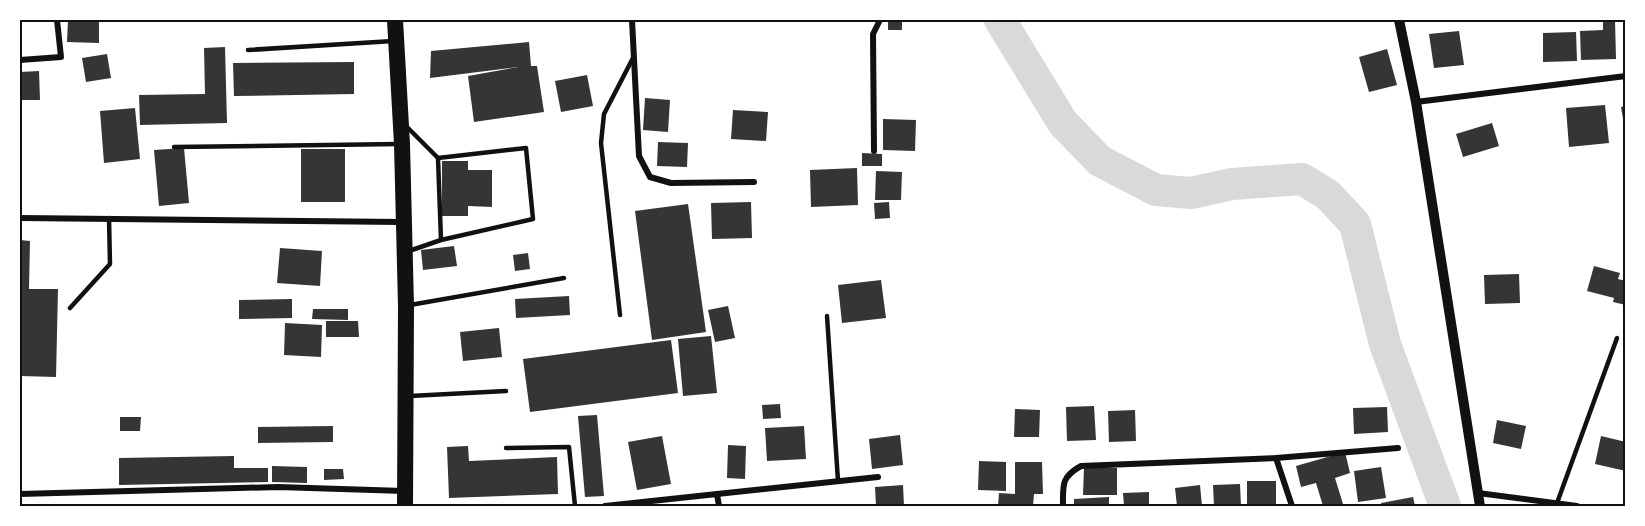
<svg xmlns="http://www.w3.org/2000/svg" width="1645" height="526" font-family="Spectral,serif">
	<rect width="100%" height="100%" fill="#fff"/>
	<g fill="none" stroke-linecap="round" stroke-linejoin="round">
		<path stroke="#d9d9d9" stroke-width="32" d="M1000,20L1063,123L1100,161L1156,190L1191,193L1232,184L1302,179L1328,195L1355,224L1385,344L1445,506"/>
	</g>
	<g fill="#353535">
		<path d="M68,20H99V43L67,42Z"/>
		<rect x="888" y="20" width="14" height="10"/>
		<path d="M1603,20H1615L1616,59L1581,60L1580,31L1603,30Z"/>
		<path d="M1459,31L1464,65L1434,68L1429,34Z"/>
		<path d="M1576,32L1577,61L1543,62V33Z"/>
		<path d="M529,42L531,66H537L544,112L474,122L468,76L518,67L430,78L431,51Z"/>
		<path d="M225,47L227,123L140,125L139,95L205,94L204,48Z"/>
		<path d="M1387,49L1397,85L1369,92L1359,57Z"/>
		<path d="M107,54L111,78L86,82L82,58Z"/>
		<path d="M354,62V94L234,96L233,63Z"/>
		<path d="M39,71L40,100H20V72Z"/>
		<path d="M587,75L593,106L561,112L555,81Z"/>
		<path d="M645,98L670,100L668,132L643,130Z"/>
		<path d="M1605,105L1609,143L1569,147L1566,108Z"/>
		<path d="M1626,106V124H1624L1621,107Z"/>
		<path d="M135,108L140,159L104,163L100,111Z"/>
		<path d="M733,110L768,112L766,141L731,139Z"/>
		<path d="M883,119L916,120L915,151L883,150Z"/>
		<path d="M1492,123L1499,146L1463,157L1456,134Z"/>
		<path d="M658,142L688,143L687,167L657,166Z"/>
		<path d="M184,148L189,203L159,206L154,150Z"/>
		<rect x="301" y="149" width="44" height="53"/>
		<path d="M862,153L882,154V166H862Z"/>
		<path d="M442,161H468V170H492V207L468,206V216H442Z"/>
		<path d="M857,168L858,205L811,207L810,170Z"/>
		<path d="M876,171L902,172L901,200H875Z"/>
		<path d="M751,202L752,238L712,239L711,203Z"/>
		<path d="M889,202L890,218L875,219L874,203Z"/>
		<path d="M688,204L706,332L652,340L635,211Z"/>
		<path d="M20,240L30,241L29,289H58L56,377L20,376Z"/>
		<path d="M454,246L457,266L423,270L421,250Z"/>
		<path d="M280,248L322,251L320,286L277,283Z"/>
		<path d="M528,253L530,269L515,271L513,255Z"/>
		<path d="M1594,266L1620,273L1618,279L1626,281V305L1613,302L1614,298L1587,291Z"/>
		<path d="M1519,274L1520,303L1485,304L1484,275Z"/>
		<path d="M881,280L886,318L842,323L838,285Z"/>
		<path d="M569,296L570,315L516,318L515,299Z"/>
		<path d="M292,299V318L239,319V300Z"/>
		<path d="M728,306L735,338L715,342L708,310Z"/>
		<path d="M313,309H348V320L312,319Z"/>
		<path d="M326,321H358L359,337H326Z"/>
		<path d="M285,323L322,325L321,357L284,355Z"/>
		<path d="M499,328L502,357L463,361L460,332Z"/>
		<path d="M711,336L717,393L683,396L678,339Z"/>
		<path d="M671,340L678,393L530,412L523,359Z"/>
		<path d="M780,404L781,418L763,419L762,405Z"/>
		<path d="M1094,406L1096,440L1067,441L1066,407Z"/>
		<path d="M1387,407L1388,432L1354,434L1353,408Z"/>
		<path d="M1015,409L1040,410L1039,437H1014Z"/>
		<path d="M1135,410L1136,441L1109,442L1108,411Z"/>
		<path d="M597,415L604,496L585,497L578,416Z"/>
		<path d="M120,417H141L140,431H120Z"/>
		<path d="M1497,420L1526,426L1521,449L1493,443Z"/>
		<path d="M333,426V442L258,443V427Z"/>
		<path d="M804,426L806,459L767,461L765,428Z"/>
		<path d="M900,435L903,465L872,469L869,439Z"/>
		<path d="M662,436L671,484L637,490L628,442Z"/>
		<path d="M1601,436L1626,442V471L1595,464Z"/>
		<path d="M728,445L746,446L745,479L727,478Z"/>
		<path d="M468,446L469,461L557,457L558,494L449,498L447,447Z"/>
		<path d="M1345,452L1350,473L1335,478L1343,504L1323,506L1316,483L1301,487L1296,466Z"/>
		<path d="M234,456V468H268V482L119,485V458Z"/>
		<path d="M979,461L1006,462V491L978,490Z"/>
		<path d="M1015,462H1042L1043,494H1034L1033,506H998L999,493L1015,494Z"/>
		<path d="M272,466L307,467V483L272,482Z"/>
		<path d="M1084,467L1117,468V495H1083Z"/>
		<path d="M1381,467L1386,498L1358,502L1354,471Z"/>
		<path d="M324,469H343L344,479L324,480Z"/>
		<rect x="1247" y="481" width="29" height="25"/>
		<path d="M1240,484L1241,506H1214L1213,485Z"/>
		<path d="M903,485L904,506H876L875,487Z"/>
		<path d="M1200,485L1202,506H1177L1175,488Z"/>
		<path d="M1149,492V506H1124L1123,493Z"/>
		<path d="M1109,497V506H1074V499Z"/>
		<path d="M1413,497L1415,506H1382L1381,503Z"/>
	</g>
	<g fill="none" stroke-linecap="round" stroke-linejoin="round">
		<g stroke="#111" stroke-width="4.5">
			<path d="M248,50L393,41"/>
			<path d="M407,127L438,158L441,240"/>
			<path d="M174,147L399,144"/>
			<path d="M409,251L441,240L533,219L526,148L438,158"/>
			<path d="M410,305L564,278"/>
			<path d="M70,308L110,264L109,218"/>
			<path d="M620,315L601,143L604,114L634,56"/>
			<path d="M827,316L838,481"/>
			<path d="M410,396L506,391"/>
			<path d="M506,448L569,447L575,506"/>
			<path d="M1557,503L1617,338"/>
		</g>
		<g stroke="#111" stroke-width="6">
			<path d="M632,20L639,156L650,177L671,183L754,182"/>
			<path d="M20,60L61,57L57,20"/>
			<path d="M1416,102L1626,76"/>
			<path d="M874,151L873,34L880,20"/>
			<path d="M20,218L402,222"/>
			<path d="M1276,458L1292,506"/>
			<path d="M1478,493L1577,506"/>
			<path d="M20,494L278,487L404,491"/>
			<path d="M717,494L878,477"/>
			<path d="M605,506L717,494L719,506"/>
			<path d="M1063,506C1063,485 1061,477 1081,466L1276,458L1398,448"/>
		</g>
		<path stroke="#111" stroke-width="10" d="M1399,20L1416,102L1480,506"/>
		<path stroke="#111" stroke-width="16" d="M395,20L402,144L406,306L405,506"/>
	</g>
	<rect width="1645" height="526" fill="none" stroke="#ffffff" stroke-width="42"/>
	<rect x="21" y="21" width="1603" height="484" fill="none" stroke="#111" stroke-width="2"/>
</svg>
